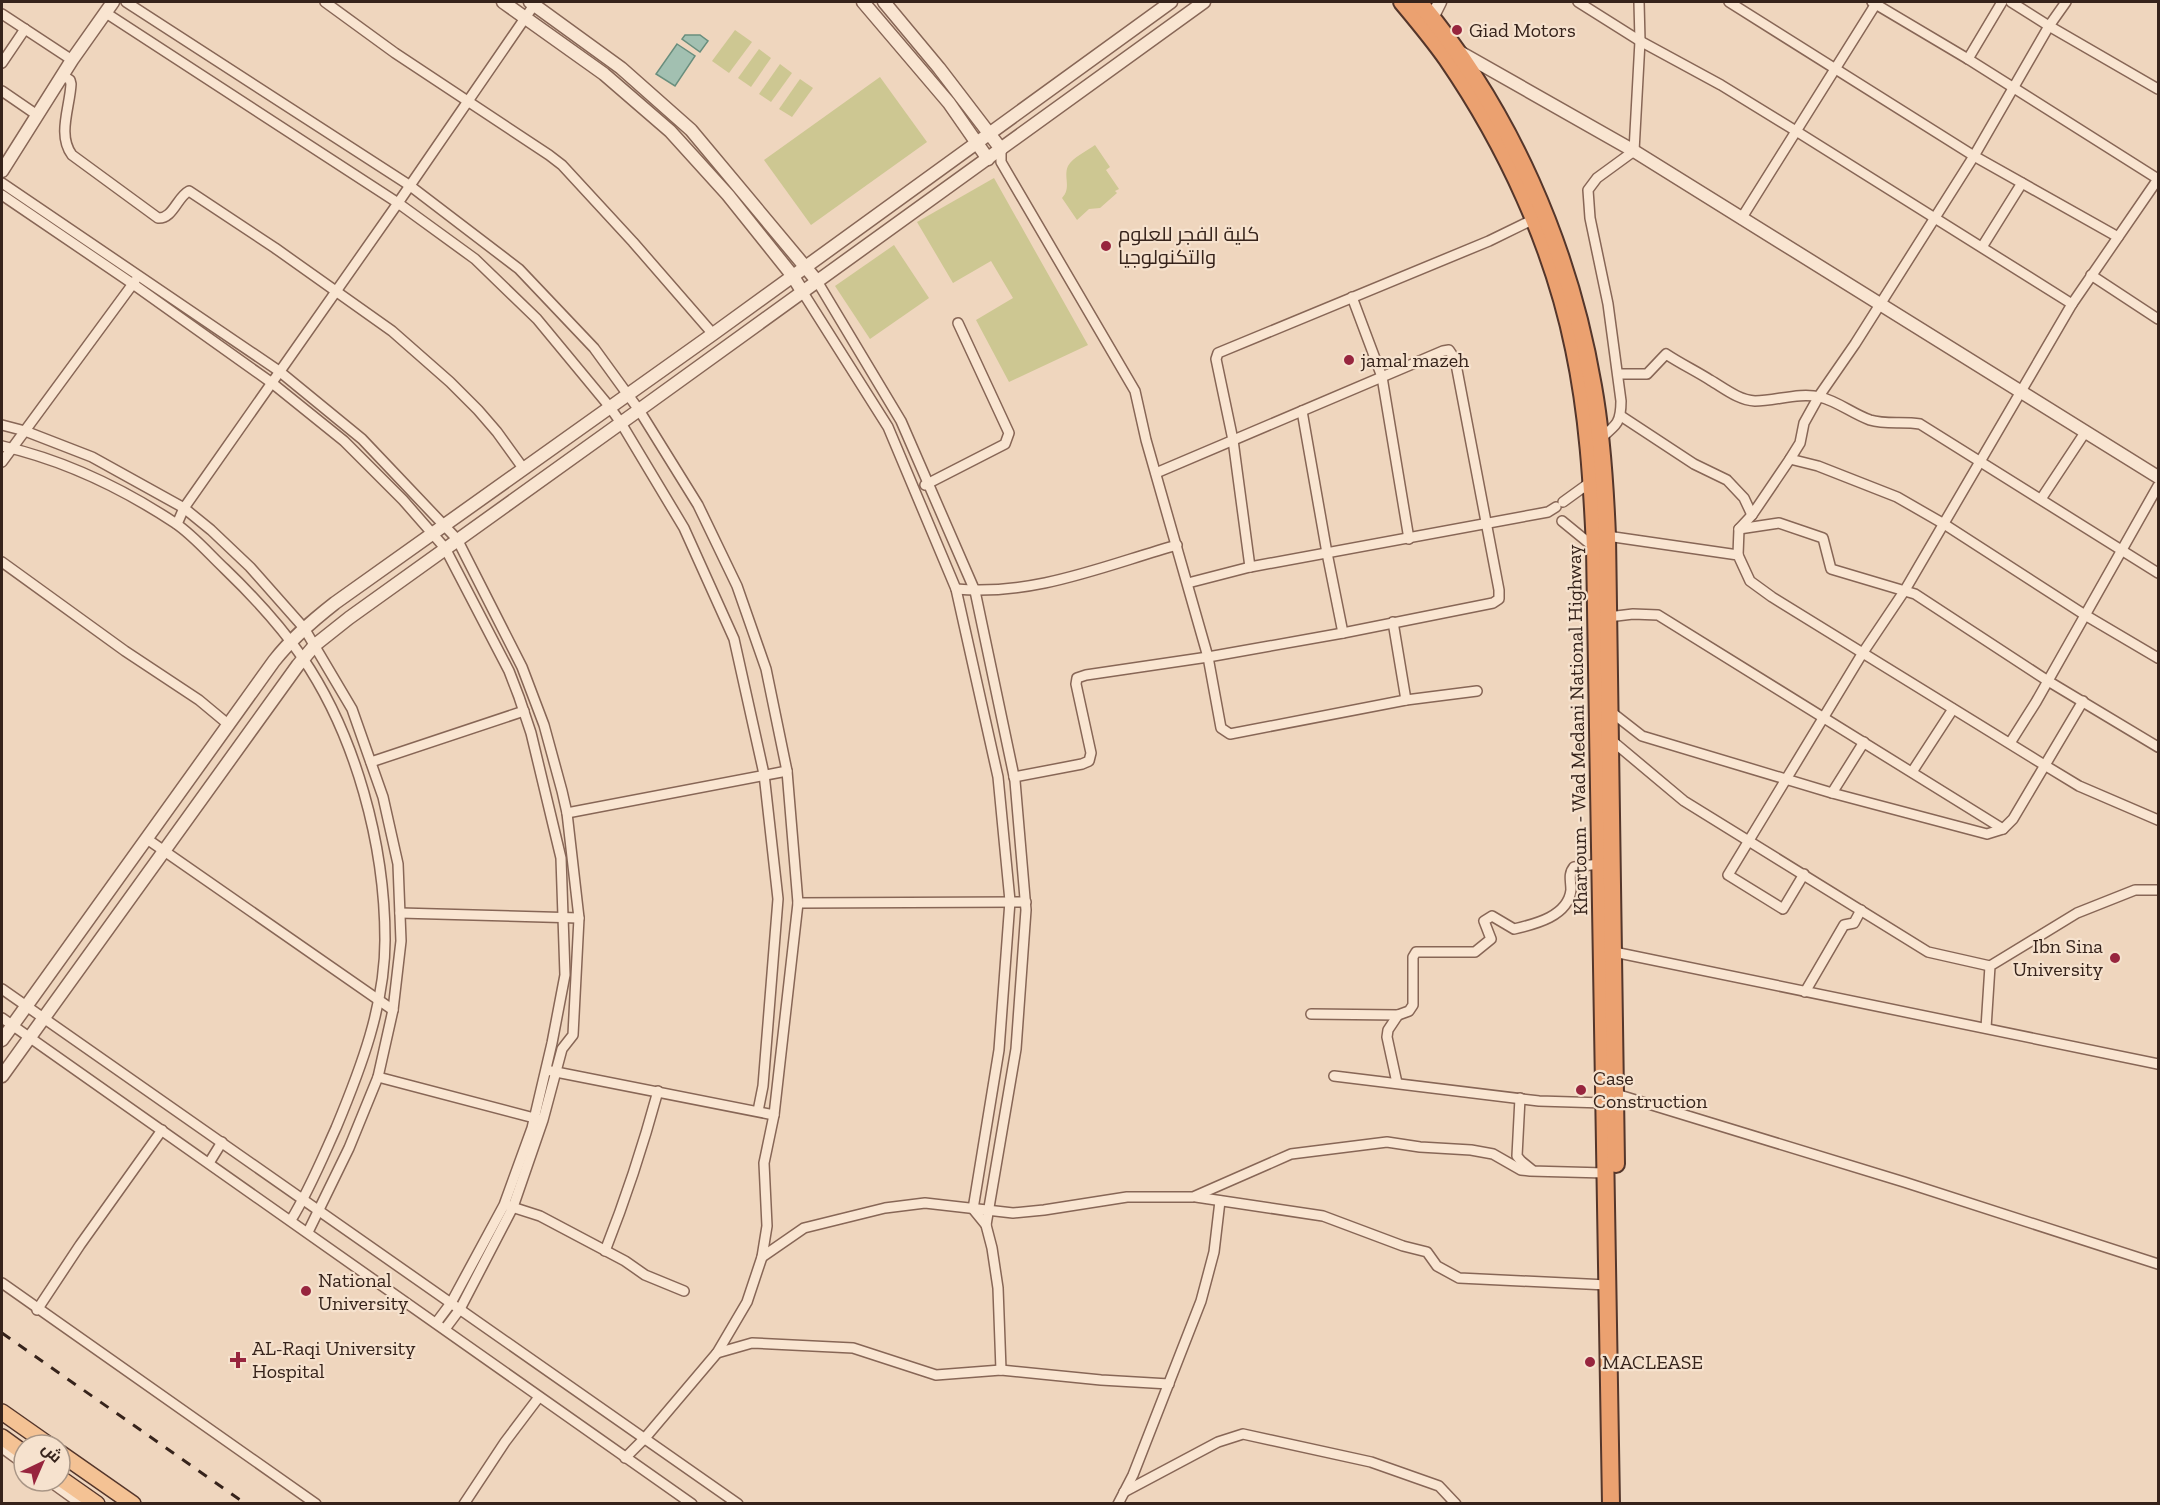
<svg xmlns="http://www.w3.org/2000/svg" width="2160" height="1505" font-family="'Zilla Slab',Cairo,serif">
	<rect width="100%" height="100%" fill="#efd6be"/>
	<g fill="#cdc792">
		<path d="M735,30L752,42L729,73L712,61Z"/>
		<path d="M759,49L771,58L751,87L738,78Z"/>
		<path d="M780,64L792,73L771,102L759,94Z"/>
		<path d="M880,77L927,142L811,225L764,160Z"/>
		<path d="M800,79L813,88L792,117L779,109Z"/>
		<path d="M1095,145L1110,167L1106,170L1119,189L1115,191L1117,193L1100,208L1089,209L1077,220L1062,198C1072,188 1063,177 1068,166C1073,157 1087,151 1095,145Z"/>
		<path d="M994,178L1088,345L1009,382L976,320L1013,298L991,261L953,283L917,222Z"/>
		<path d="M894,245L929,298L870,339L835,286Z"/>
	</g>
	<g fill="#a2c0b1" stroke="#698e7d" stroke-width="1.5">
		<path d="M685,35H700L708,41L700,52L682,39Z"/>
		<path d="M677,44L695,56L675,86L656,74Z"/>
	</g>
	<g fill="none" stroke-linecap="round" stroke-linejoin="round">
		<defs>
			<g id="minor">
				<path d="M126,2L409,185L519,269L594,348L639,410L698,505L737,586L766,669L787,771L798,903L774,1115L764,1163L767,1226L762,1257L747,1302L717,1353L645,1438L625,1458"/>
				<path d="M325,2L395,53L549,155L562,165L633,242L713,334"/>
				<path d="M1578,2L1640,41L1721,85L1796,131L2072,304"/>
				<path d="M1729,2L1974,156L2118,237"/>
				<path d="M1872,2L1968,59L2158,179"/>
				<path d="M2011,2L2049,26L2158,89"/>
				<path d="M106,13L398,203L475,259L537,319L609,406L621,423L684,528L734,639L764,774L778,899L763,1086L758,1111"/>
				<path d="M2,14L72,60"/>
				<path d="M1968,59L2002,2"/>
				<path d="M2,63L25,29"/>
				<path d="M62,75L70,80L71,84C70,107 57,135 72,155L158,218C173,219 177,197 189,191L275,248L392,331L450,382L478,410L497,432L523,468"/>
				<path d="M2,91L37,115"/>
				<path d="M1001,149V162L1135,391L1146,440L1208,657L1221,728L1230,734L1406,700L1477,691"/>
				<path d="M2,183L279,371L362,439L457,539L522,667L544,725L562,791L567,813L579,918L573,1035L562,1049L543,1120L513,1207L460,1309L445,1329"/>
				<path d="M2,195L133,284L272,383L344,441L403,500L445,548L509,671L519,697L531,733L561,858L565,975L552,1043L532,1128L504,1205L451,1303L436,1323"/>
				<path d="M1741,219L1877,2"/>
				<path d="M1982,247L2022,183"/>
				<path d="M2091,275L2158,319"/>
				<path d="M817,281L901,421L975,591L1015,781L1026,910L1016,1049L986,1225"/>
				<path d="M802,291L888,427L956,589L998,777L1010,901L999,1050L973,1209L986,1225L992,1248L998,1288L1001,1370"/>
				<path d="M1352,297L1382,377L1409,539"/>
				<path d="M1618,374H1647L1666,354C1681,364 1696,371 1710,380C1724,388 1738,400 1755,401C1776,401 1799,392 1820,397C1837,401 1853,414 1870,420C1886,425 1903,421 1920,424L2158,573"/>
				<path d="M1302,411L1327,553L1343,633"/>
				<path d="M1621,416L1694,464L1727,480L1744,498L1752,515"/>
				<path d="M2,425L25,431L92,457L184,508L211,530L250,567L304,628L352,709L383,797L398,864L401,941L393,1010L378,1077L349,1148L308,1232"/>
				<path d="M1601,438C1617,425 1621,422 1621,401L1608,304L1590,218L1588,190L1597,178L1634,151L1640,41L1639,2"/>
				<path d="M2,446C63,460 122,488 175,523C193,535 209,554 225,569C253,596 280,625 302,657C356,736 385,845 385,940C385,1005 361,1068 336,1128C322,1159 309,1191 291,1220"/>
				<path d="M1790,459L1818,466L1897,497L1944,524L2085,615L2158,658"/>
				<path d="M2,462L135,281"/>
				<path d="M925,485L1005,444L1009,433L958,323"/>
				<path d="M2041,499L2086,431"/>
				<path d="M1563,502L1592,481"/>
				<path d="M1562,521L1595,548"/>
				<path d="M177,524L184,508L398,203L534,5"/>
				<path d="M1739,529L1779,523L1823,538L1831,569L1915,594L2048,681L2158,747"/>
				<path d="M1607,536L1738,555L1750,581L1772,597L2046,766L2079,786L2158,820"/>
				<path d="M1738,555L1739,529L1752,515L1790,459L1800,443L1804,423L1819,396L1855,344L1974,156L2049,26L2066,2"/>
				<path d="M2,562L125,651L199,700L229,725"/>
				<path d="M1250,567L1233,440L1216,359L1218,353L1489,241L1534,219"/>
				<path d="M1188,583L1250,567L1548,512L1556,507"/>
				<path d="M956,589C1035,596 1103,566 1177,545"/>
				<path d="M1608,617L1633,614L1658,615L2003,829"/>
				<path d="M1393,622L1406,700"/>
				<path d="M1610,711L1642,736L1832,793L1987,834L2003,829L2013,819L2083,701"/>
				<path d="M1610,739L1684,801L1928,952L1990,966"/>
				<path d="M2010,743L2036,702L2158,486"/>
				<path d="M371,762L524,711"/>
				<path d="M1912,772L1953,709"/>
				<path d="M1014,777L1082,764L1089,761L1091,753L1076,684L1077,678L1086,675L1208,657L1343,633L1493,603L1499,599V590L1455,359L1449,350L1443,351L1156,473"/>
				<path d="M1832,793L1864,742"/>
				<path d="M567,813L787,771"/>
				<path d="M147,839L393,1010"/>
				<path d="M1804,874L1783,909L1728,875L1862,654L1905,590L2072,304L2158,179"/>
				<path d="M798,903L1026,902"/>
				<path d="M400,913L579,918"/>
				<path d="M1614,952L2158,1064"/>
				<path d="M2,989L738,1504"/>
				<path d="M1805,992L1844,925L1854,923L1861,910"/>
				<path d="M1311,1014L1398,1015L1409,1011L1413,1005V957L1416,952H1475L1491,939L1484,921L1492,916L1514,929C1536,924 1568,916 1571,890C1571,881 1568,874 1574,867L1599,864"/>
				<path d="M2,1018L692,1504"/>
				<path d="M1986,1028L1990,966L2077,913L2135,890H2158"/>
				<path d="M551,1071L774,1115"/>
				<path d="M1334,1076L1539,1101L1604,1103"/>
				<path d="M378,1077L538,1119"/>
				<path d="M1397,1083L1387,1037L1388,1030L1398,1015"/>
				<path d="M1616,1094L1904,1182L2158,1264"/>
				<path d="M1520,1098L1517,1156L1521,1161L1532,1170"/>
				<path d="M209,1163L222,1142"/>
				<path d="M1196,1197L1323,1216L1403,1246L1427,1252L1437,1266L1459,1278L1607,1285"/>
				<path d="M509,1206L540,1216L625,1261L645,1275L684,1291"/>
				<path d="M605,1251C626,1198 643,1146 658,1091"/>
				<path d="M762,1257L804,1228L885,1208L925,1203L1013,1213L1044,1210L1127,1197H1193L1291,1154L1387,1142L1420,1147L1471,1150L1493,1154L1521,1170L1530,1171L1605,1173"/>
				<path d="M2,1283L316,1504"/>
				<path d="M37,1310L80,1245L162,1130"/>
				<path d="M717,1353L752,1343L853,1348L936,1375L1001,1370L1101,1380L1169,1384"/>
				<path d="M2,1448L24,1464"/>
				<path d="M49,1481L81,1504"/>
				<path d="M1124,1492L1218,1442L1243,1434L1371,1462L1439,1486L1456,1504"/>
				<path d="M464,1504L505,1442L539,1397"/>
				<path d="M1118,1504L1133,1475L1201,1301L1214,1252L1220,1201"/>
			</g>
			<g id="tertiary">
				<path d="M503,2L604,74L670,131L728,195L792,275L802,291"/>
				<path d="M530,2L621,68L691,130L817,281"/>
				<path d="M863,2L949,103L988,159"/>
				<path d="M884,2L939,68L1001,149"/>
				<path d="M1432,18L1440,2"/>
				<path d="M1456,50L1634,151L2158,477"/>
				<path d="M2,171L72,60L113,2"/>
				<path d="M2,1040L274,661C292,638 312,621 335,603L713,334L1171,2"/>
				<path d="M2,1076L298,665L315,645L349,618L639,410L1204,2"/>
			</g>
			<g id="primary">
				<path d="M2,1412L49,1445"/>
				<path d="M2,1437L24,1453"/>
				<path d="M60,1453L133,1504"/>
				<path d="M60,1478L97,1504"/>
			</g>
			<g id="trunk">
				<path d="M1402,2C1417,20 1433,39 1447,59C1506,145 1553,246 1574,349C1588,415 1592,481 1595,548L1611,1504"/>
				<path d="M1419,2C1510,110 1569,246 1593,386C1602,436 1605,486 1607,536L1616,1164"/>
			</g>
		</defs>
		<use href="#minor" stroke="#876656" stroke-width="12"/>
		<use href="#tertiary" stroke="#876656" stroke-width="15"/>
		<use href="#primary" stroke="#54362b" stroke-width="18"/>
		<use href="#trunk" stroke="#54362b" stroke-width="20"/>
		<use href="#minor" stroke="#f9e5d1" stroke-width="9"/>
		<use href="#tertiary" stroke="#f9e5d1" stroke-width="12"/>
		<use href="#primary" stroke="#f4c294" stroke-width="15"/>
		<use href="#trunk" stroke="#eba170" stroke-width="16"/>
		<path stroke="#36231b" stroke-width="3" stroke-dasharray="10 10" stroke-linecap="butt" d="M2,1333L246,1504"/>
	</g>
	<g fill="#97253e" stroke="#f6e2ce" stroke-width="2">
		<circle cx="1457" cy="30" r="6"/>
		<circle cx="1106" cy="246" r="6"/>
		<circle cx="1349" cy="360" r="6"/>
		<circle cx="2115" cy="958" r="6"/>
		<circle cx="1581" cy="1090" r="6"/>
		<circle cx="306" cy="1291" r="6"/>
		<path d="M235 1351h6v6h6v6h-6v6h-6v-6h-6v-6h6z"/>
		<circle cx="1590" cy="1362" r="6"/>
	</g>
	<g text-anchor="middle" stroke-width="4.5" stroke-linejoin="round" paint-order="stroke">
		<g font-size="20" fill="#36231b" stroke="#f6e2ce" text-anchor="start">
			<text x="1469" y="37">Giad Motors</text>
			<text x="1118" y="241">كلية الفجر للعلوم<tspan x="1118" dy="23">والتكنولوجيا</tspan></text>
			<text x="1361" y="367">jamal mazeh</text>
			<text x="2103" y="953" text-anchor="end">Ibn Sina<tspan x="2103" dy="23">University</tspan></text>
			<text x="1593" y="1085">Case<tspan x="1593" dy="23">Construction</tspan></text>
			<text x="318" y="1287">National<tspan x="318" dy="23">University</tspan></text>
			<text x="252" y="1355">AL-Raqi University<tspan x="252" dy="23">Hospital</tspan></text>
			<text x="1602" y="1369">MACLEASE</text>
		</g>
		<g font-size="20" fill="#36231b" stroke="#f6e2ce">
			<text transform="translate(1577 730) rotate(-91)" y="7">Khartoum - Wad Medani National Highway</text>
		</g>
	</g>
	<rect width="2160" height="1505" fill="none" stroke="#36231b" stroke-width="6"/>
	<g transform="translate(42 1463) rotate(44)"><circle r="28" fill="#f6e2ce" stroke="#a99686" stroke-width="1.5"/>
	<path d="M0-4.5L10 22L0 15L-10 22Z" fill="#97253e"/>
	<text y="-9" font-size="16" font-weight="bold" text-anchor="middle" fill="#36231b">ش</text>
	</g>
</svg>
